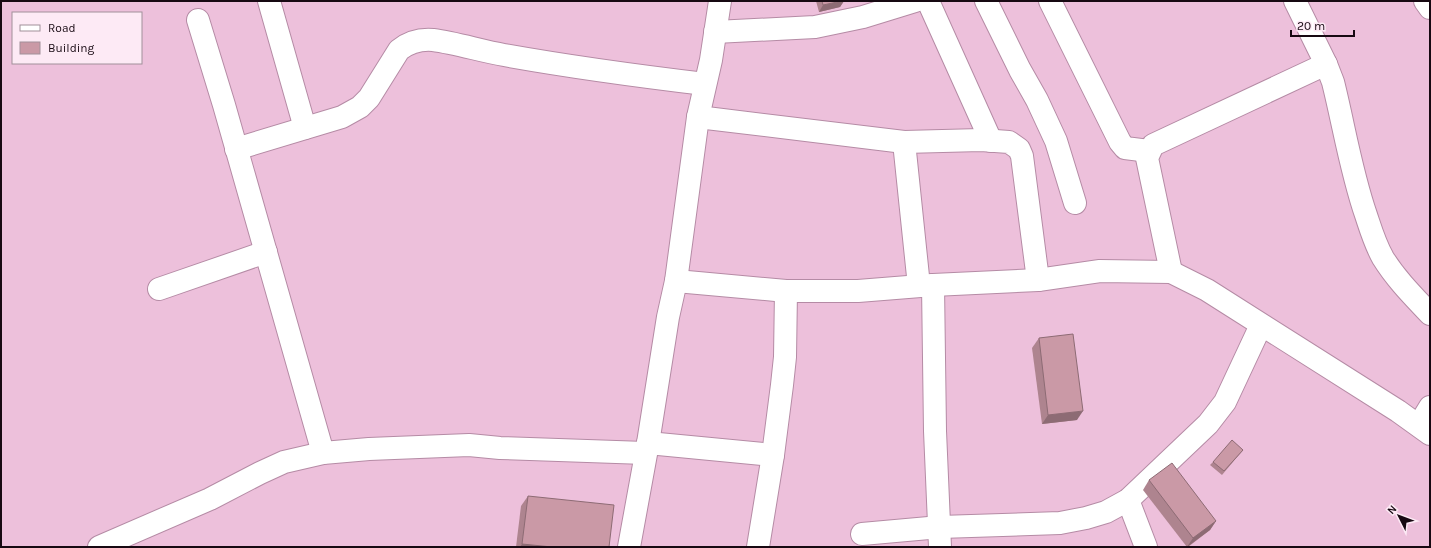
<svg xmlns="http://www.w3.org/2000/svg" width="1431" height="548" font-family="Karla,sans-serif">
	<rect width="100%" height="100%" fill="#edc0db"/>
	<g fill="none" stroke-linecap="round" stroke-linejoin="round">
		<defs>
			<g id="minor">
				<path d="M269,1L305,128"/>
				<path d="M928,1L991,141"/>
				<path d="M986,1L1020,70L1037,100L1056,141L1075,203"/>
				<path d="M1050,1L1120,142L1125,148L1149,151"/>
				<path d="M1295,1L1326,64L1333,82C1344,126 1351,172 1366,215C1371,230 1375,244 1383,258C1396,279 1413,296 1430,314"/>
				<path d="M1425,1L1430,8"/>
				<path d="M198,20L224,105L323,453"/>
				<path d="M715,32L815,27L863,17L915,1"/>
				<path d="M698,117L904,142L981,140L1009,142L1019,149L1022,156L1038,280"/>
				<path d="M904,142L919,286"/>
				<path d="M236,149L342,117L360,107L369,98L399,50C409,42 421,39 433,40C456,43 481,51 504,55C571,67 638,76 705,84"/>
				<path d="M1171,272L1147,158L1153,145L1326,64"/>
				<path d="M676,281L786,291H858L933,285L1038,280L1100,271L1171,272L1207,290L1398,411L1430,434"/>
				<path d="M933,285L935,431L940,547"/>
				<path d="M159,289L266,252"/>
				<path d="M1419,425L1430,407"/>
				<path d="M648,443L773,455"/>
				<path d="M1128,500L1146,547"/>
				<path d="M862,534L940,527L1060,523L1086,518L1106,512L1128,500L1208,424L1225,402L1261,325"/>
				<path d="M99,547L210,499L260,473L284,462L323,453L369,449L469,445L500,448L645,453"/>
				<path d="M629,547L648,443L668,317L676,281L698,117L711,60L720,1"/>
				<path d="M758,547L773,455L782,385L785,357L786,291"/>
			</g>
		</defs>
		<use href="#minor" stroke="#b58ba5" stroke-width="24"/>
		<use href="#minor" stroke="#fff" stroke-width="22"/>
	</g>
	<g fill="#ae848f">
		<path d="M816,1H844L840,7L819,12Z"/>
		<path d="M1039,338L1077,420L1042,424L1032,348Z"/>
		<path d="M1243,450L1222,475L1210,465L1213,462Z"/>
		<path d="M1149,480L1216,521L1210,530L1188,547H1187L1143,490Z"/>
		<path d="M528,496L609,547H516L521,506Z"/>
	</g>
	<g fill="#8d6b74">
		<path d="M842,1H844L840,7L819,12L823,5Z"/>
		<path d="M1083,411L1077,420L1042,424L1048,415Z"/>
		<path d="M1216,521L1210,530L1187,547L1193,538Z"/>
		<path d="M522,544L552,547H520Z"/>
	</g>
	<g fill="#ca99a6" stroke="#8d6b74">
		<path d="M822,1H842L823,5Z"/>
		<path d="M1073,334L1083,411L1048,415L1039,338Z"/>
		<path d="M1232,440L1243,450L1224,471L1213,462Z"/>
		<path d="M1172,463L1216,521L1193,538L1149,480Z"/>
		<path d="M528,496L614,505L609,547H552L522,544Z"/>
	</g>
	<rect width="1431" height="548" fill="none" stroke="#170912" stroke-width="4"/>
	<rect x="12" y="12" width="130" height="52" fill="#fdeaf5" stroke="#a1909a"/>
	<rect x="20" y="25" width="20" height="6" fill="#ffffff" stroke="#a1909a"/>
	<text x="48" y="32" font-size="12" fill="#170912">Road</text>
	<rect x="20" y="42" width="20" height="12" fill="#ca99a6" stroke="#a1909a"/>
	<text x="48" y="52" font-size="12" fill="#170912">Building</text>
	<g transform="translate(1399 516) rotate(312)" stroke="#fdeaf5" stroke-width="3" paint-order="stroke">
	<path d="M0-3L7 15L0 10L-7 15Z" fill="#170912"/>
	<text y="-6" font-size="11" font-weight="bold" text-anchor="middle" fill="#170912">N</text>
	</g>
	<path d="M1291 30v6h63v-6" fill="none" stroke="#170912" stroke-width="2"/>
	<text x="1297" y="30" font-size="12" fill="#170912" stroke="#fdeaf5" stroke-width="3" paint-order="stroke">20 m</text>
</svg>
